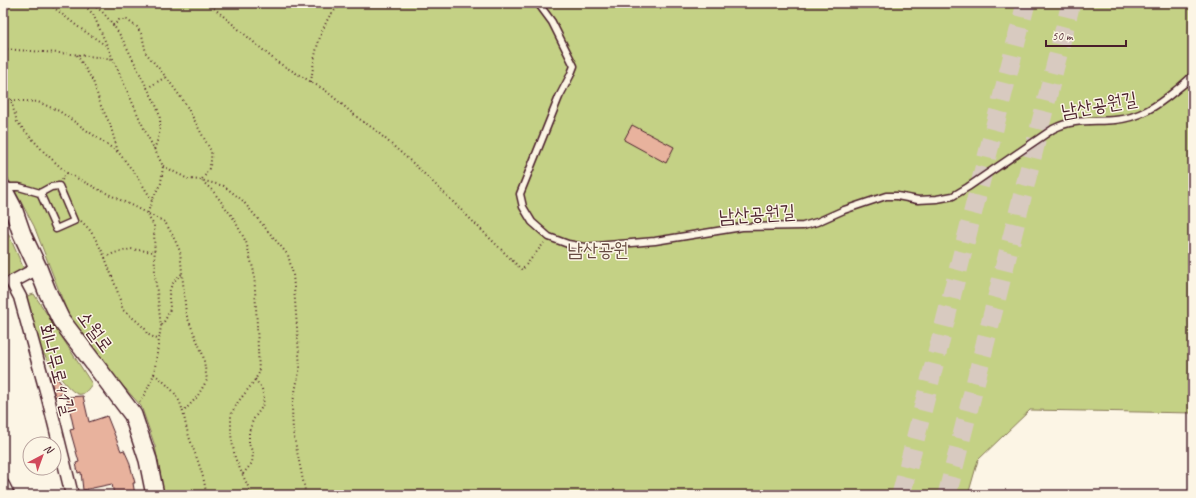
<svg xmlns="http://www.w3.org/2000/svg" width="1196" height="498" font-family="Caveat,'Poor Story',sans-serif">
	<rect width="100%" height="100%" fill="#fcf5e5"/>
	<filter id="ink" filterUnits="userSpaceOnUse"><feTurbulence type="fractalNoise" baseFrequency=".025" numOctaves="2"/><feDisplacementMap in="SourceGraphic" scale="8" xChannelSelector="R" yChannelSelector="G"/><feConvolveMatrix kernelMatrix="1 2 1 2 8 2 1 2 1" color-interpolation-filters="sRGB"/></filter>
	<g filter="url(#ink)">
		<g fill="#c4d185" stroke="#877858">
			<path d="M3,3H1193V413L1030,410L978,460L968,495H164L155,446L141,406L107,368L68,314L34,226L3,169Z"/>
			<path d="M3,222L24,269L7,278L3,276Z"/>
			<path d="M34,294L92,384C89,388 84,396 78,394C66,391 38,347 34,335C30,325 24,307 27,296Z"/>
		</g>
		<g fill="#e8b29d" stroke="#4a1f2b">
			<path d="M632,125L674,147L666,163L624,140Z"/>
			<path d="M54,374L66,390L55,397L50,377Z"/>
			<path d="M83,396L89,422L107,416L121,451L124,450L129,461L135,483H133L135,495H114L112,484L83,490L81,472L78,473L76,463L79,462L70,430L74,429L67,397Z"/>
		</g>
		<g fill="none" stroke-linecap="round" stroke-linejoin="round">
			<g stroke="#d8cac0" stroke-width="19" stroke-dasharray="19 10" stroke-linecap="butt">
				<path d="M901,495L1026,3"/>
				<path d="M947,495L1071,3"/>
			</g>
			<defs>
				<g id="service">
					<path d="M538,3L552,22L574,66L570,76L559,97L520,194L523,207L532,222L549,237L568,244L584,247L655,241L742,227L803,226L817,222L844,210L886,196H897L918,200L937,199L953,196L968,187L1053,129C1074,118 1093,122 1115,120C1139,118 1157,106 1175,91C1181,86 1188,81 1193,75"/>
					<path d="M5,187H19L40,193L56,229L74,221L59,186L51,187L40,193"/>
				</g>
				<g id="minor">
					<path d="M38,268L12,282L20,297L48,398L72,495"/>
					<path d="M3,485L8,495"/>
				</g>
				<path id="secondary" d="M3,189L13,208L22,234L38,268L47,291L61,320L133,415L148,460L155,495"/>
			</defs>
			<use href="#service" stroke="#4a1f2b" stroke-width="9"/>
			<use href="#minor" stroke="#4a1f2b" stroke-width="15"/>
			<use href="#secondary" stroke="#4a1f2b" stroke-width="20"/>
			<g stroke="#4a1f2b" stroke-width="2" stroke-dasharray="1 3" stroke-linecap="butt">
				<path d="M46,3L53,7L77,26L105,45"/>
				<path d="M82,3L93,14L146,133L163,166L161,183L152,200L147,215L154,225L155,275L161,326L154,374L147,390L140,402"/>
				<path d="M85,3C93,4 100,9 106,16C122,34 132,58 143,80C149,92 158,105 160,119C161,130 158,140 154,149"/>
				<path d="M208,3L277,62L325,90L358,118L374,129L415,165L442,191L522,270L544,243"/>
				<path d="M113,26L119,20H127L137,27L142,35L146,53L166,77L185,103L211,151C212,162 210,171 201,180L213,191L234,219L246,242L254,272L257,325L259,373L253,383L238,402L231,414V435L235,458L252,495"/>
				<path d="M3,49L72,54L113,59"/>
				<path d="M77,55L93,81L101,106L110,124L118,152"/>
				<path d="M311,82C314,59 317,38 329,17C332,12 338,8 342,3"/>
				<path d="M147,88L166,77"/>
				<path d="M3,94L11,100L17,122L44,152L67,173L98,189L165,222L172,234L180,251L186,314L203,355L207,380L197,397L184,411"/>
				<path d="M11,100L38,102L59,111L82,127L119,153L137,176L152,200"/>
				<path d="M163,166L188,179L201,180L224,186L242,200L288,255L293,274L300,367L292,407L293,432L306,495"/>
				<path d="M62,180L67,173"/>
				<path d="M81,221L89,229L95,238L104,255L117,290L123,310L138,322L145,329L147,334L159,340"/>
				<path d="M105,258L114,253L131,249L154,252"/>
				<path d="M162,325C165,320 169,314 170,308C170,304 169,301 169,298C169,286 174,280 183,273"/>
				<path d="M154,374C162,380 170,387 176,395C183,406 184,418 187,430C193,451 205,474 206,495"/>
				<path d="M243,474L252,463L253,453L249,444V432L253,420L262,407L264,399L262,389L255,379"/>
			</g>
			<use href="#service" stroke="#fcf5e5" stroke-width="6"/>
			<use href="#minor" stroke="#fcf5e5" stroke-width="12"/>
			<use href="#secondary" stroke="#fcf5e5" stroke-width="17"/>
		</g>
	</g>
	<g text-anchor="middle" stroke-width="3" stroke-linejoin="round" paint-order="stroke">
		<g font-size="19" fill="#4a1f2b" stroke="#fcf5e5">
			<text transform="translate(1099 104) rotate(-10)" y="7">남산공원길</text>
			<text transform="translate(757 213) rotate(-4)" y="7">남산공원길</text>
			<text transform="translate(96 331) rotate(54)" y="7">소월로</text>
			<text transform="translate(58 369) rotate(75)" y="7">회나무로41길</text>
		</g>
		<g font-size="19" fill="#684c42" stroke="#fcf5e5">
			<text x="598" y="256">남산공원</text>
		</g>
	</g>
	<rect width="1196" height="498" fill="none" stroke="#fcf5e5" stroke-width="16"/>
	<rect x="8" y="8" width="1180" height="482" fill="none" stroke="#4a1f2b" stroke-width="1.5" filter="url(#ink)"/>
	<g transform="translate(42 456) rotate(41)"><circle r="19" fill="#fcf5e5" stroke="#b59f9b"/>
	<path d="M0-3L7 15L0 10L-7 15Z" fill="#d1495b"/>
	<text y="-6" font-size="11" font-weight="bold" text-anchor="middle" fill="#4a1f2b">N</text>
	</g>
	<path d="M1046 40v6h80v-6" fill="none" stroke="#4a1f2b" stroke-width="2"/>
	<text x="1052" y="40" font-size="12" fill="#4a1f2b" stroke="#fcf5e5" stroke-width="3" paint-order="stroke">50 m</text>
</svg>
